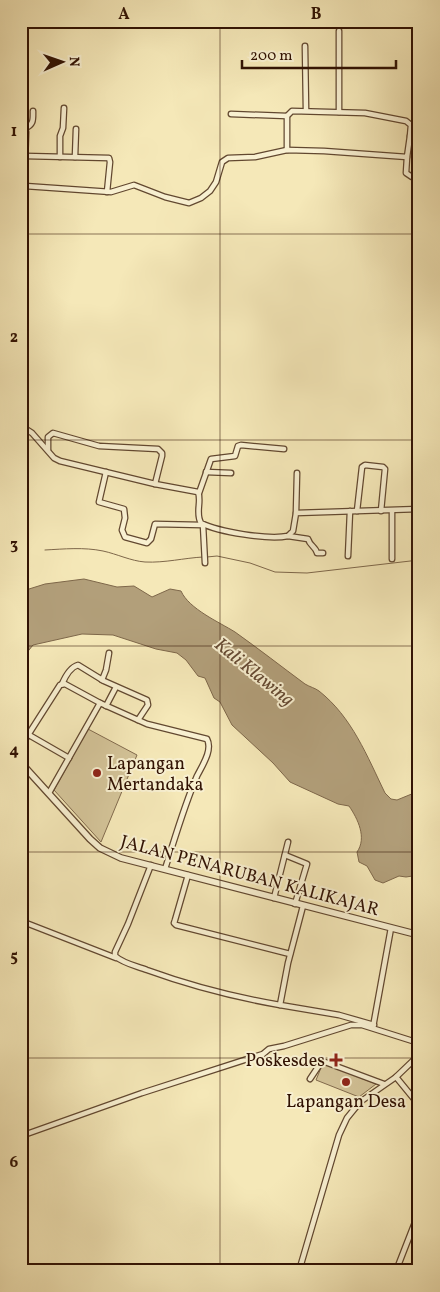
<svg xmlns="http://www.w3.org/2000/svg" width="440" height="1292" font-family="Vollkorn,serif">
	<rect width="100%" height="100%" fill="#f5e8b8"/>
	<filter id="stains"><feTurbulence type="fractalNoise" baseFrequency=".004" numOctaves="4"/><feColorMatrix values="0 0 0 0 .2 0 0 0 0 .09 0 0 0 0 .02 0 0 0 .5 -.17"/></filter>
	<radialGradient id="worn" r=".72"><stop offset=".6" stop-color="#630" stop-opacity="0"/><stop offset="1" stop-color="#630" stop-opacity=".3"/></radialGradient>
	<g fill="#d4c499" stroke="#826b4e">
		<path d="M88,729L137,755L101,842L54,790Z"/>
		<path d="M323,1063L376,1084L359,1097L316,1080Z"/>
	</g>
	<path fill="#b29f7a" stroke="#7e674a" d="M84,579L117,587L134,586L152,597L170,589L181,591C189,609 219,622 235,632C259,649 282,667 305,684C310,687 315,688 319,691C352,717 367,756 385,793L391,799L397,800L419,791V875L406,877L399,876L383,883L375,880L367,866L359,862L357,852C367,838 358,819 349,806L338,804L290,782L273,763L232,725L220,702L214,698L205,678L198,676L186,660L177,653L156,649L113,635L82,634L33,645L21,660V599L29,589L45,584Z"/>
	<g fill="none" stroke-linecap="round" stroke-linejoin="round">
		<g stroke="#7e674a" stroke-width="1">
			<path d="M45,550C64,549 84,547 103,551C117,554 131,561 145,562C165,563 184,558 203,557"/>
			<path d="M207,557L217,556L250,563L275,572L307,573L419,560"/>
		</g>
		<defs>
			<g id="minor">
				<path d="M305,46L306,110"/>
				<path d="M339,112V31"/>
				<path d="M231,114L287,116"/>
				<path d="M21,127L25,128L26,132L23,231L21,242"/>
				<path d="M25,128C34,125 33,119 33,111"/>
				<path d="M287,150V116L292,111L365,113L406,121L411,125L410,136"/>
				<path d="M25,156L109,158L110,162L107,192"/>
				<path d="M60,157V136L63,128L64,108"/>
				<path d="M75,157L76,129"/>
				<path d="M407,157L406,173L412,177L419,178"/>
				<path d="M25,186L111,192L134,185L165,197L189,203L201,198L210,191L216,182L222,162L228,158L255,157L287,150L324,151L407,157L410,136H419"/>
				<path d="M21,426L32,433L54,458L60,461L155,484L198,492C202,501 195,513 201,523C219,532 268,540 288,536L293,531L296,513L419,509"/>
				<path d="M48,450V437L53,433L99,446L158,449L162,453V456L155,484"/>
				<path d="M106,472L99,502L124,509L125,518L122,530L125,537L147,543L151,539L155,524L202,525"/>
				<path d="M206,472L231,473"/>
				<path d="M199,493L211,459L235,456L238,446L241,445L284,449"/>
				<path d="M357,511L362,467L365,465L383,467L385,469L381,511"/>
				<path d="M392,511V559"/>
				<path d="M296,513L297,473"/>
				<path d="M203,525L205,563"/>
				<path d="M288,536L308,539C310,546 316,547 317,553H323"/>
				<path d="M348,556L350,511"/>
				<path d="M102,680L106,670L109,653"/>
				<path d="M62,684C65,677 71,667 78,665L104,681L147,700L148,705L138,720"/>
				<path d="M106,706L116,687"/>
				<path d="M29,735L69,758"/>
				<path d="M21,746L60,685L65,684L100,703L147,724L207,739C213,750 202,766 197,776C184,806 175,838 165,869"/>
				<path d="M49,793L100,703"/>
				<path d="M285,855L307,864L295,904"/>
				<path d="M151,865L128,924L115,952V956C124,964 137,966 147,970C191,986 234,997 280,1005"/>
				<path d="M188,875L175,920L174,923L176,925L290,954"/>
				<path d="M274,898L288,842"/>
				<path d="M303,906L288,963L280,1005L339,1015L374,1025"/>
				<path d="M21,921L116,958"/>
				<path d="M373,1027L391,928"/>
				<path d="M396,1077L419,1105"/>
				<path d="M310,1079L320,1064L325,1062L384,1084"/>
				<path d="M21,1136L142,1093L263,1054L269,1049L284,1046L351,1025H362L419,1043"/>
				<path d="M299,1271L339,1135L347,1118L360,1102L396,1077L419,1055"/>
				<path d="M396,1271L419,1212"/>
			</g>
			<path id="tertiary" d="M21,763L90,839L100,848L121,858L419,935"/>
		</defs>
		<use href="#minor" stroke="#624830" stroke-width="7"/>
		<use href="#tertiary" stroke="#624830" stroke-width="8"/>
		<use href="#minor" stroke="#f8f0d1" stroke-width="4.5"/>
		<use href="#tertiary" stroke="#f8f0d1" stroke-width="5.5"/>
	</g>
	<path fill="none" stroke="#311203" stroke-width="1" stroke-opacity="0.55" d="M220,21V1271M21,234H419M21,440H419M21,646H419M21,852H419M21,1058H419"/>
	<g fill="#8f2418" stroke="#f8f0d1" stroke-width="2">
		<circle cx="97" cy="773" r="5"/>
		<path d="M333.5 1052.5h5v5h5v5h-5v5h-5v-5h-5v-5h5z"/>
		<circle cx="346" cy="1082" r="5"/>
	</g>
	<g text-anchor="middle" stroke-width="4" stroke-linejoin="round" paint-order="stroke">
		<g font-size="18" fill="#311203" stroke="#f8f0d1" text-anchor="start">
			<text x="107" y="769">Lapangan<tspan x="107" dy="21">Mertandaka</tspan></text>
			<text x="325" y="1066" text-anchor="end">Poskesdes</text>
			<text x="346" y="1107" text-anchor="middle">Lapangan Desa</text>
		</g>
		<g font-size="18" fill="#311203" stroke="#f8f0d1">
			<text transform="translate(250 875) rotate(15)" y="6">JALAN PENARUBAN KALIKAJAR</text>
		</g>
		<g font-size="19" font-style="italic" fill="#654a33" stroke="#f8f0d1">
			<text transform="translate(255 671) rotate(39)" y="7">Kali Klawing</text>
		</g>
	</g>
	<rect width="440" height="1292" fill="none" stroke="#f5e8b8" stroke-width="55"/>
	<g transform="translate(62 62) rotate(88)" stroke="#f8f0d1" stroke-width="4" paint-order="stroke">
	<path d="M0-4L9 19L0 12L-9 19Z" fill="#311203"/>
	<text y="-8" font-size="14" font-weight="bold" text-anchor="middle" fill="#311203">N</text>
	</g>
	<path d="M242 60v8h154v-8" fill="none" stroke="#311203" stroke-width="2.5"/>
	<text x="250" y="60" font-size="15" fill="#311203" stroke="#f8f0d1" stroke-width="4" paint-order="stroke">200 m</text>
	<rect x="28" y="28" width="384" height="1236" fill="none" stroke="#311203" stroke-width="2"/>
	<g font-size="16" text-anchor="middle" font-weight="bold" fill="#311203">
		<text x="124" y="19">A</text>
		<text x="316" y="19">B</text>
		<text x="14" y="136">1</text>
		<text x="14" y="342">2</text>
		<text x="14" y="549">3</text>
		<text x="14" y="755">4</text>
		<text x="14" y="961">5</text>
		<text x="14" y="1167">6</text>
	</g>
	<rect width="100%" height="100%" filter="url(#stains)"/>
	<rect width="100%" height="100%" fill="url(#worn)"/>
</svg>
